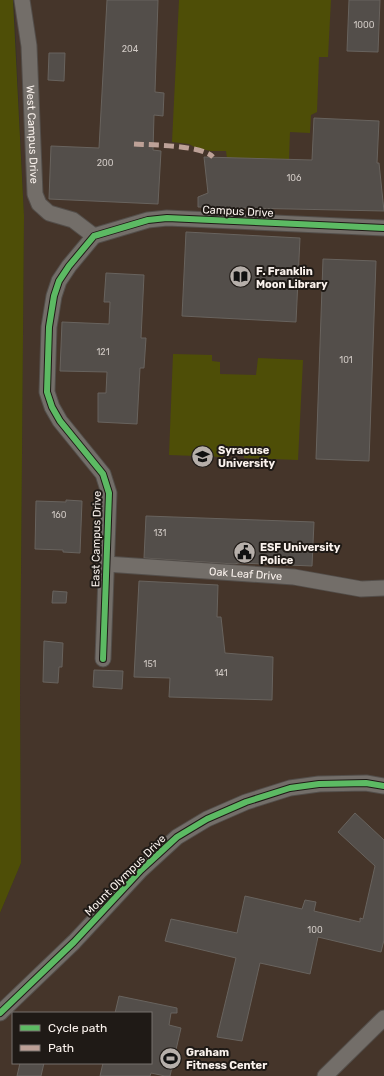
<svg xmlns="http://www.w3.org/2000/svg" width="384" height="1076" font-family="Rubik,sans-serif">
	<rect width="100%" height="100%" fill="#38322d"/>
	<path fill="#45352a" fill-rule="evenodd" d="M14,0H384V1076H0V913L21,863L20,695L24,216ZM13,1013H151V1063H13Z"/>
	<g fill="#4e4e07">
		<path d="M0,0H13L24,216L20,695L21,863L0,913Z"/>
		<path d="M179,0H331L328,57H319L317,112L311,115L310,133L290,132L289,159L227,158L226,151H211L196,148L189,144L172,142Z"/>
		<path d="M173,354L212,355V361L220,362V374L256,375L258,358L303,360L298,460L244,458V451L224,450L223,457L169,455Z"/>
	</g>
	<g fill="#534e4a" stroke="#68635e">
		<path d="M107,0H158L155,92L164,93L163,116L154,115L153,150L161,151L158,204L49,199L51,146L99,148Z"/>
		<path d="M349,0H380L378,52L347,51Z"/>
		<path d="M49,53H65L64,81L48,80Z"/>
		<path d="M314,118L379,121L377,163H379L384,211L198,207V197L208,193L204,157L312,160Z"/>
		<path d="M186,232L300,238L296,322L182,316Z"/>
		<path d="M323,259L376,261L369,461L316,459Z"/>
		<path d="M106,273L144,275L141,338H146L144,368H140L137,424L98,422V393H106L107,372L60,371L62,322L109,324L110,302H104Z"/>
		<path d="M66,500L82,501L80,553L63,552V550L35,549L36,501L66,502Z"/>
		<path d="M146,516L314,522L312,566L239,563L234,564L144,558Z"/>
		<path d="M139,581L218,585L217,617H221L225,653L273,657L272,700L169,697L170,678L134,677Z"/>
		<path d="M53,591L67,592L66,603H52Z"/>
		<path d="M44,641L63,643L62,667H59L58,683L43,682Z"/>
		<path d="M94,670L123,671L122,689L93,687Z"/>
		<path d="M355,813L384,840V940L381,952L318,937L310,974L260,963L242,1041L217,1037L236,958L165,941L171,919L237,933L245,896L302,909L305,900L316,902L314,911L360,922V918L363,919L375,866L338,832Z"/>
		<path d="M119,996L177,1008V1013H171L169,1025L181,1028L170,1076H165L151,1073L150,1076H100L103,1063H151V1013H115Z"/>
		<path d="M20,1063H44L41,1076H17Z"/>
	</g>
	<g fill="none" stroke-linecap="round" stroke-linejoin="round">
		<defs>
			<g id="minor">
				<path id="s1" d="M22,0L29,46L35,194L39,204L49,213L73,220L94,236"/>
				<path d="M94,236L69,266L59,281L54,296L49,327L47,392L52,407L60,421L103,474L109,493L103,659"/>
				<path d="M94,236L148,220L167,218L384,228"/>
				<path id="s2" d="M106,564L294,577L361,589L384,588"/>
				<path d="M0,1013L74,942L141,870L177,837L207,819L246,802L290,788L319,784L366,783L384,786"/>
				<path d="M325,1076L384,1018"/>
			</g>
		</defs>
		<use href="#minor" stroke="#534e4a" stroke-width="17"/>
		<use href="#minor" stroke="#736e69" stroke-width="15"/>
		<path stroke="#bda197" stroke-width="5" stroke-dasharray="10 5" stroke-linecap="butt" d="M134,144C152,145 201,145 213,157"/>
		<defs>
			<g id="cycleway">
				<path d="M103,659L109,493L103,474L60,421L52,407L47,392L49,327L54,296L59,281L69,266L94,236L148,220L167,218L189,219L384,228"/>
				<path d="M0,1013L74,942L141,870L177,837L207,819L246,802L290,788L319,784L366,783L384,786"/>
			</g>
		</defs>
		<use href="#cycleway" stroke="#1f1a16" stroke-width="8"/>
		<use href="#cycleway" stroke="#5cba63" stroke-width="6"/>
	</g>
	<defs>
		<symbol id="library-disc" viewBox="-11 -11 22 22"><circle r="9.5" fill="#b6afaa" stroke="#1f1a16"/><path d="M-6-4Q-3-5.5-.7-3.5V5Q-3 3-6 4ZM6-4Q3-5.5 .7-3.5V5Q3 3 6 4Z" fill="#111"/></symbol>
		<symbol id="university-disc" viewBox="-11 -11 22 22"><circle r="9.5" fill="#b6afaa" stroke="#1f1a16"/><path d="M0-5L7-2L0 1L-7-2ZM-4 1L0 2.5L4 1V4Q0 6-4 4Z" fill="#111"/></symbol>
		<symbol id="civic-disc" viewBox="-11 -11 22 22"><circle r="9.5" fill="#b6afaa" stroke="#1f1a16"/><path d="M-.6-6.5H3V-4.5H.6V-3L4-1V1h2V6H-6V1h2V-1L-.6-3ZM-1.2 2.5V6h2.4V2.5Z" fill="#111"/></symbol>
		<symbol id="stadium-disc" viewBox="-11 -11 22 22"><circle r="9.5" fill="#b6afaa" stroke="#1f1a16"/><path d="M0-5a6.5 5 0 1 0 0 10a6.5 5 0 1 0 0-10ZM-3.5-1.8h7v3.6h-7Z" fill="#111"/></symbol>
	</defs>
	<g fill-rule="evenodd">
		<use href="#library-disc" x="228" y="264" width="25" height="25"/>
		<use href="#university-disc" x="190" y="444" width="25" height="25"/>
		<use href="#civic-disc" x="232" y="540" width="25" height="25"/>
		<use href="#stadium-disc" x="158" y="1046" width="25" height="25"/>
	</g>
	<g text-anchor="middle" stroke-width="4" stroke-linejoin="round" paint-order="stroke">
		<g font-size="9" fill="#d0c9c4">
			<text x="364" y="28">1000</text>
			<text x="130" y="52">204</text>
			<text x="105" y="166">200</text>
			<text x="294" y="181">106</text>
			<text x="103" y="355">121</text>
			<text x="346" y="363">101</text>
			<text x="59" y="518">160</text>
			<text x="160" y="536">131</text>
			<text x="150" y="667">151</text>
			<text x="221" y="676">141</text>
			<text x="315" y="933">100</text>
		</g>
		<g font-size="11" fill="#faf2ed" stroke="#1f1a16">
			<text dy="4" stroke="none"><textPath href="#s1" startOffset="135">West Campus Drive</textPath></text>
			<text transform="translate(238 211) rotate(3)" y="4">Campus Drive</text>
			<text transform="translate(96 539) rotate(-89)" y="4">East Campus Drive</text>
			<text dy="4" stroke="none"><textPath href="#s2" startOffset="140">Oak Leaf Drive</textPath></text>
			<text transform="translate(125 875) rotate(-45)" y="4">Mount Olympus Drive</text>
		</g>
		<g font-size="11" font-weight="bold" fill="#faf2ed" stroke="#1f1a16" text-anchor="start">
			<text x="256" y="275">F. Franklin<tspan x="256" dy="13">Moon Library</tspan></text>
			<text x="218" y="454">Syracuse<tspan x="218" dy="13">University</tspan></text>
			<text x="260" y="551">ESF University<tspan x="260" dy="13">Police</tspan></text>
			<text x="186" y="1056">Graham<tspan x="186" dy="13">Fitness Center</tspan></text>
		</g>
	</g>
	<rect x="12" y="1012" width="140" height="52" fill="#1f1a16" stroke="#77706c"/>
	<rect x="20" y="1025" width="20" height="6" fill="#5cba63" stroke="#77706c"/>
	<text x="48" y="1032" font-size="12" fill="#faf2ed">Cycle path</text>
	<rect x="20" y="1045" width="20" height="6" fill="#bda197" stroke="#77706c"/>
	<text x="48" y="1052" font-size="12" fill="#faf2ed">Path</text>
</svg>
